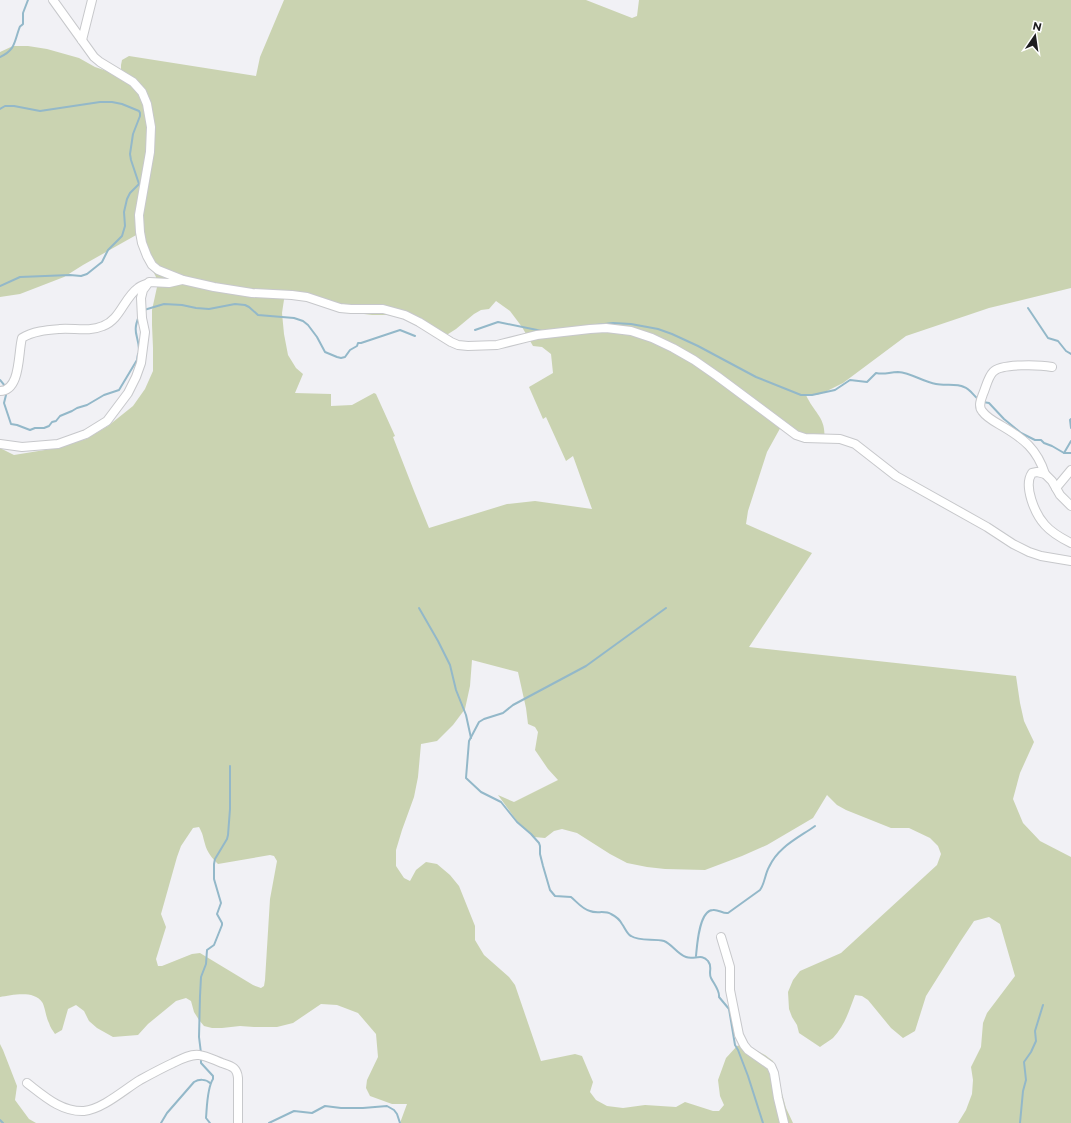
<svg xmlns="http://www.w3.org/2000/svg" width="1071" height="1123" font-family="Montserrat,sans-serif">
	<rect width="100%" height="100%" fill="#f1f1f5"/>
	<g fill="#cad3b1" fill-rule="evenodd">
		<path d="M284,0H586L632,18L637,16L639,0H1071V288L989,308L906,336L843,383L827,391L817,395H806C814,413 827,418 824,440H812L783,423L767,452L748,511L746,524L812,553L749,647L1016,676L1020,703L1024,721L1034,742L1020,773L1013,799L1023,823L1040,841L1071,857V1123H958L966,1110L972,1094L973,1080L971,1067L981,1047L983,1023L987,1013L1015,976L1000,924L989,917L974,921L960,942L926,996L915,1031L903,1038L891,1028L868,1000L862,996L855,995C849,1011 845,1025 833,1038C829,1041 824,1044 820,1047L799,1033L797,1025L792,1017L789,1009L788,992L793,980L800,971L841,953L937,865L941,854L938,846L930,838L909,828H891L846,810L837,805L827,795L813,818L767,845L742,856L705,870L665,869L647,867L627,863L610,854L577,833L562,829L554,831L545,838L534,837L519,824L498,795L514,802L558,780L548,769L535,750L538,732L535,727L528,724L526,708L518,672L472,660L470,686L465,709L453,725L437,741L421,744L418,777L414,797L402,830L396,850V866L404,878L410,881L416,870L426,862L437,864L450,875L459,886L475,926V940L484,955L509,977L515,985L541,1061L575,1054L582,1056L593,1082L590,1092L596,1100L607,1106L623,1108L645,1105L676,1107L685,1102L713,1111H719L724,1105L720,1096L718,1080L726,1058L737,1046L744,1044L765,1055L773,1061L786,1108L793,1123H400L407,1104H392L370,1096L366,1088L367,1080L378,1057L376,1034L358,1013L337,1005L321,1004L293,1023L277,1027H254L240,1026L222,1028H212L204,1026L199,1020L194,1012L191,1001L186,998L176,1001L148,1024L138,1035L113,1037L97,1028L89,1021L84,1011L76,1005L68,1009L62,1030L55,1034C53,1031 50,1027 49,1023C46,1018 45,1006 42,1002C34,990 12,995 0,997V448L14,455L57,448L86,439L108,426L133,406L145,389L153,371V348L152,325V310L157,287L156,277L144,253L138,234L83,265L64,277L20,294L0,297V52L13,46H28L47,49L79,58L95,67L107,71H121V65L122,60L129,56L256,76L260,57ZM285,293H293L356,313L372,315H387L404,316L445,336L456,329L474,314L481,310L489,309L496,301L510,311L522,327L533,346L542,347L551,354L553,373L529,387L543,419L546,417L566,461L573,456L592,509L535,501L507,504L429,528L414,491L393,437L395,436L376,394L374,393L352,405L331,406V394L295,393L303,374L296,368L288,355L284,334L282,313ZM199,827C203,834 203,837 205,844C207,852 212,858 218,864L270,855L274,856L277,861L270,899L265,980L264,986L261,988L253,985L200,953L192,954L162,966H158L156,959L166,927L161,914L177,857L181,846L193,828Z"/>
		<path d="M0,1044L3,1050L17,1086L15,1100L29,1119L36,1123H0Z"/>
	</g>
	<g fill="none" stroke-linecap="round" stroke-linejoin="round">
		<g stroke="#93b8c9" stroke-width="2">
			<path d="M0,57C15,50 14,43 19,29C21,24 19,28 23,24V13L28,0"/>
			<path d="M0,109L5,106H14L40,111L100,102H112L122,104L139,111L140,113V116L133,134L130,154L131,160L139,184L130,193L127,199L124,212L125,226L122,236L108,250L102,262L87,274L81,276L70,275L20,277L0,286"/>
			<path d="M1028,308L1048,338L1058,341L1066,351L1071,354"/>
			<path d="M144,310L164,304L182,305L196,308L209,309L235,304L245,305L249,307L258,315L294,318L303,321L308,325L317,337L325,352L337,357L341,358L345,357L350,350L357,346L358,343H361L400,330L415,336"/>
			<path d="M139,316C132,333 138,334 139,349"/>
			<path d="M596,325L613,323L631,324L658,329L672,334L698,346L756,377L801,395H812L835,390L850,380L867,382L876,373C885,375 889,372 898,372C912,373 923,382 936,384C945,386 956,383 964,387C970,389 973,395 978,399"/>
			<path d="M475,330L498,322L542,331"/>
			<path d="M0,380L5,386"/>
			<path d="M6,395L4,403L11,424L17,425L30,430L35,428H44L49,426L52,422L56,421L60,416L72,411L77,408L87,405L104,395L119,390L137,360L138,354"/>
			<path d="M983,402L989,403L1004,419L1021,433L1035,440H1041L1044,443L1052,446L1064,453H1071"/>
			<path d="M1071,419L1070,420L1071,428"/>
			<path d="M1064,453L1071,441"/>
			<path d="M419,608L438,641L450,665L456,690L466,715L471,738"/>
			<path d="M666,608L586,666L513,705L503,713L484,719L479,722L469,741L466,778L481,792L501,802L517,822L531,834L539,843L540,846V854L543,866L550,890L555,896L571,897C577,902 582,909 590,911C596,914 605,910 611,914C615,916 620,920 622,924C625,928 627,934 631,936C640,942 654,938 664,941C672,944 677,954 686,957C694,960 702,953 708,961C713,967 708,972 711,978C714,984 720,991 719,997L729,1009L735,1045L738,1050L748,1076L763,1123"/>
			<path d="M696,956C697,946 699,910 713,910C718,909 723,914 728,913L760,890C765,883 765,874 769,867C778,847 798,838 815,826"/>
			<path d="M201,1053L199,1037L200,996L201,977L206,964L207,950L214,945L222,925V923L217,914L221,903L214,879V864L215,859L227,839L228,835L230,809V766"/>
			<path d="M201,1058V1063L213,1076V1079C207,1088 207,1107 206,1118L210,1123"/>
			<path d="M0,1120L3,1123"/>
			<path d="M161,1123L167,1113L194,1082C199,1079 206,1079 210,1083"/>
			<path d="M269,1123L294,1111L312,1113L325,1106L341,1108H363L387,1106L394,1110L397,1114L400,1123"/>
			<path d="M1020,1123L1023,1091L1026,1080L1024,1062L1031,1052L1036,1041L1035,1031L1043,1005"/>
		</g>
		<defs>
			<g id="minor">
				<path d="M53,0L94,57L100,62L133,82L142,92L147,104L151,127L150,152L139,215L140,232L142,243L147,256L152,265L158,270L183,280L214,287L252,293L292,295L307,297L340,308L351,309H383L405,315L419,322L451,342L458,345L468,346L497,345L537,335L590,329L606,328L631,331L652,338L673,348L694,360L717,376L796,435L805,438L840,439L855,444L896,476L987,527L1013,544L1029,552L1041,556L1071,561"/>
				<path d="M82,40L92,0"/>
				<path d="M1052,367C1041,365 1001,363 993,372C988,377 986,387 983,394C981,399 978,406 982,411C987,418 995,422 1002,426C1024,439 1037,449 1045,474L1037,472L1032,473C1023,486 1035,514 1045,525C1052,533 1061,538 1071,543"/>
				<path d="M0,391C21,391 18,352 22,338C33,331 48,330 60,329C75,328 89,332 103,326C120,320 124,298 138,288C140,286 143,285 146,284"/>
				<path d="M0,444L22,447L58,444L86,434L107,421L128,393L136,377L141,363L145,332L142,318L141,298L143,290L149,282L169,283L182,280"/>
				<path d="M1071,470L1056,488L1060,495L1071,506"/>
				<path d="M1045,474L1052,481L1056,488"/>
				<path d="M721,937L730,967V990L739,1035L744,1045L748,1050L771,1066L774,1073L778,1098L784,1123"/>
				<path d="M27,1083C44,1096 61,1112 84,1111C103,1109 125,1089 140,1080C151,1074 162,1068 173,1063C181,1059 190,1054 199,1055C207,1056 214,1060 222,1063C231,1066 237,1067 238,1078V1123"/>
			</g>
		</defs>
		<use href="#minor" stroke="#c7c8cb" stroke-width="10"/>
		<use href="#minor" stroke="#fff" stroke-width="8"/>
	</g>
	<g transform="translate(1035 36) rotate(13)" stroke="#ffffff" stroke-width="3" paint-order="stroke">
	<path d="M0-3L7 15L0 10L-7 15Z" fill="#1d1d1f"/>
	<text y="-6" font-size="11" font-weight="bold" text-anchor="middle" fill="#1d1d1f">N</text>
	</g>
</svg>
